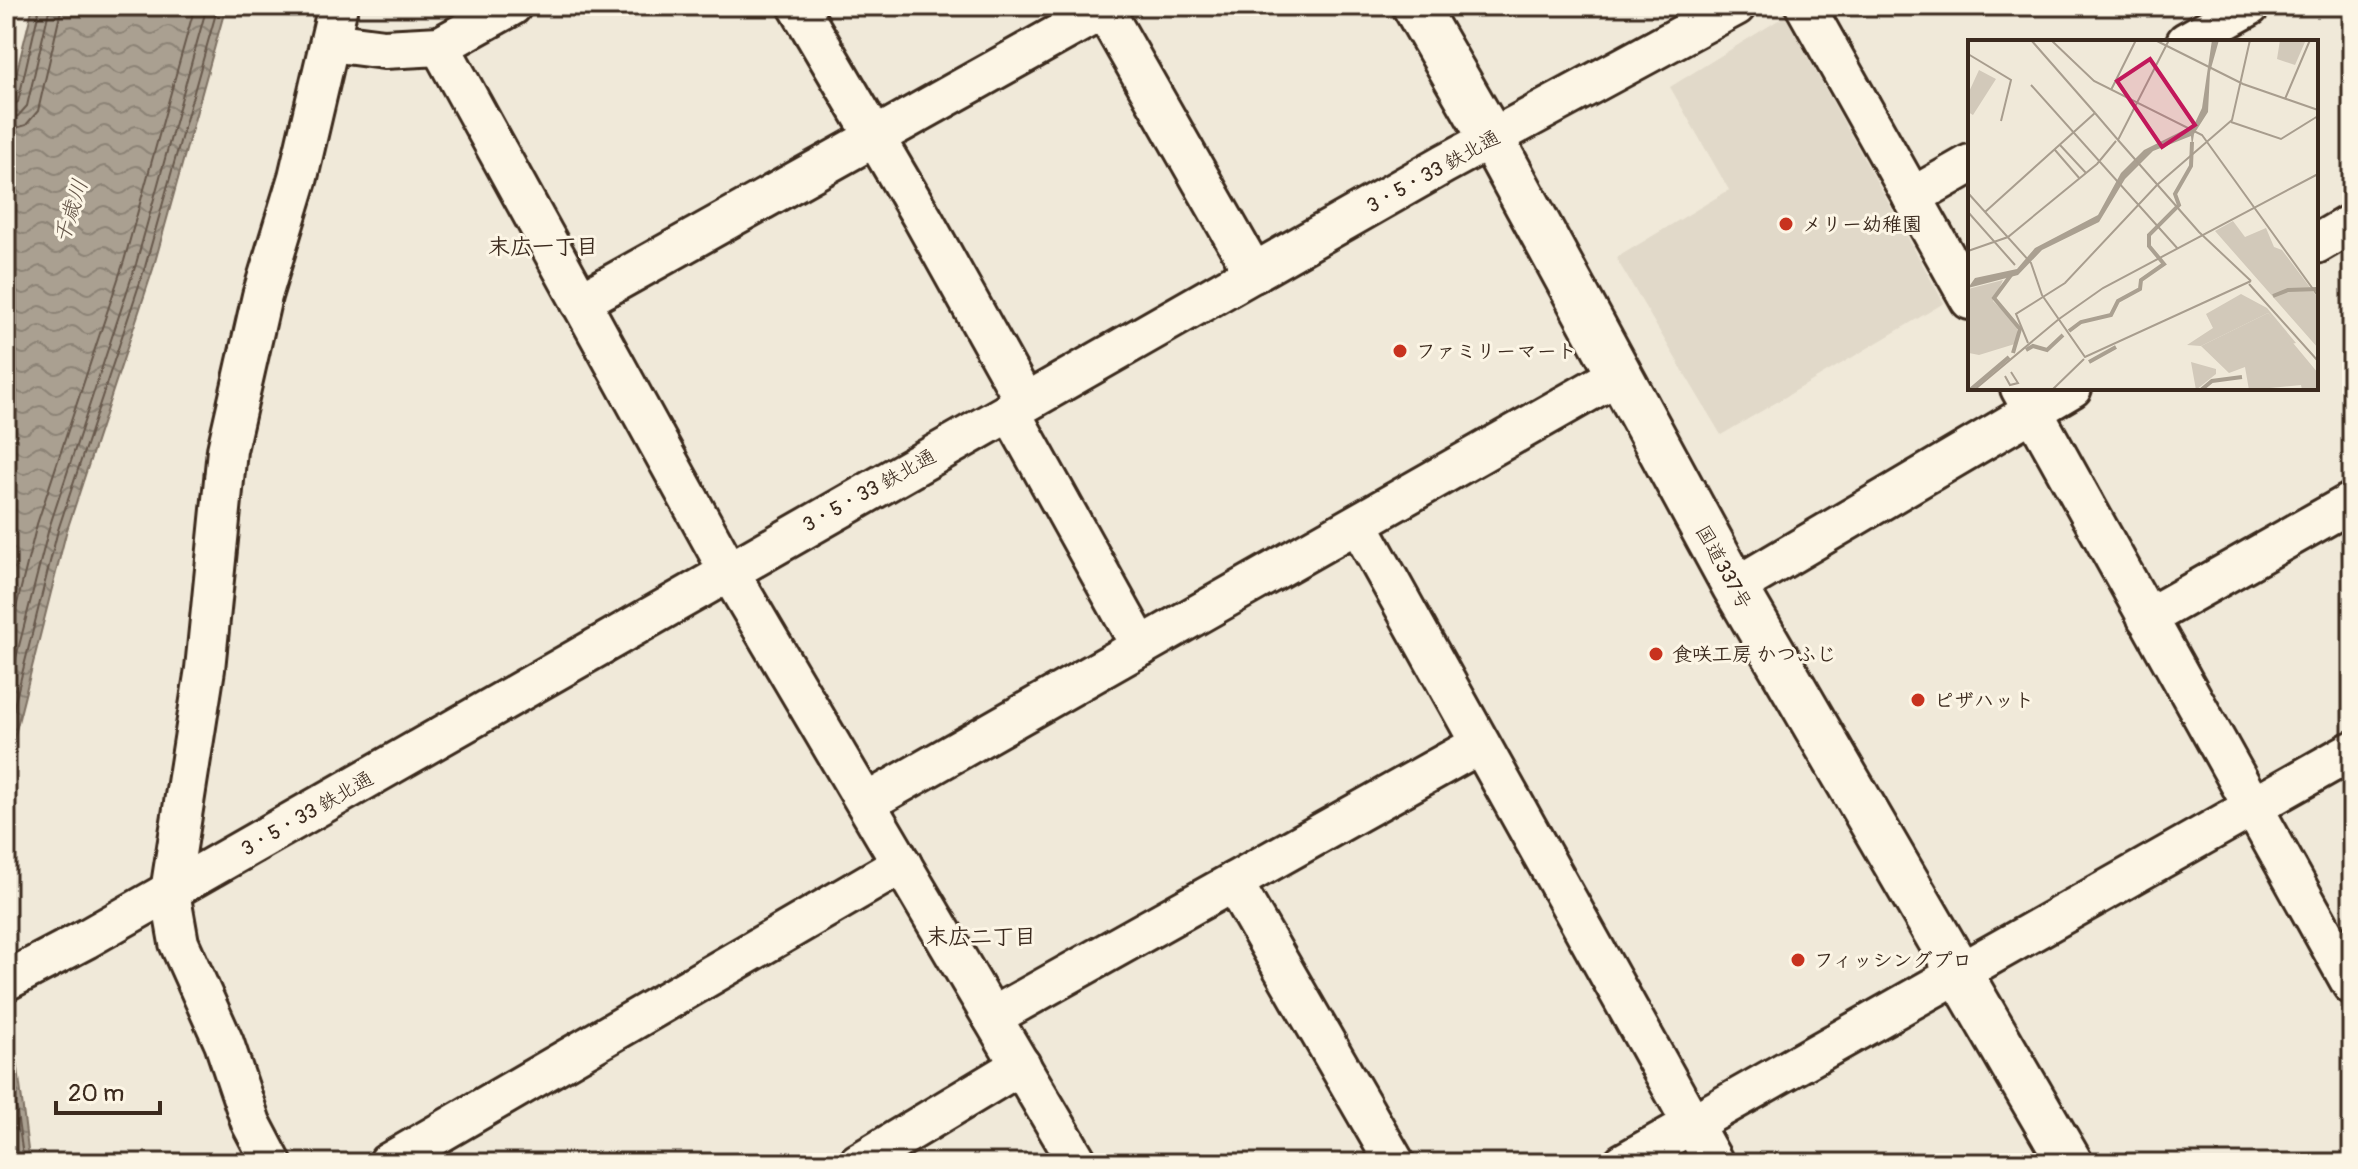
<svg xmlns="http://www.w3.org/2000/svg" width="2358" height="1169" font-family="Pangolin,'Klee One',sans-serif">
	<defs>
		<pattern id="water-waves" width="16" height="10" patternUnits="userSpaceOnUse" patternTransform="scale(2)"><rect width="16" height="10" fill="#aaa091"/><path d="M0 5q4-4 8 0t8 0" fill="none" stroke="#8c8376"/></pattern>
	</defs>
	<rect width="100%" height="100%" fill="#f0e9d9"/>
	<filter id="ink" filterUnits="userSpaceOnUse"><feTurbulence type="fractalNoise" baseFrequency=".0125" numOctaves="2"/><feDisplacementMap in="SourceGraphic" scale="16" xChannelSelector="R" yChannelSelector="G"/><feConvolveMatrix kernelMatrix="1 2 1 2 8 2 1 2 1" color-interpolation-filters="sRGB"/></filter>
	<g filter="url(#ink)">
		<path fill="#e1d9c9" d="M1785,16L1944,303L1721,435L1616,258L1729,190L1670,87Z"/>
		<g fill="url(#water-waves)" stroke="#7e7163" stroke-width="2">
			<path d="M33,6H226L153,269L66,533L9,758L6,808V115Z"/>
			<path d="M6,971L28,1150L32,1163H6Z"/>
		</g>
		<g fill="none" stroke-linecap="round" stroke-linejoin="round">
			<g stroke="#67594c" stroke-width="2">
				<path d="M6,109L18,102L40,6"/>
				<path d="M6,119L18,116L27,106L50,6"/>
				<path d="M6,131L26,125L38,111L62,6"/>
				<path d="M6,648L37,524L124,261L195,6"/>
				<path d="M6,697L49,528L136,264L207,6"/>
				<path d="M6,738L58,530L145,267L218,6"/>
				<path d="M6,1036L24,1163"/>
			</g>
			<defs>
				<g id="minor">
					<path d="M798,6L923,219L1025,402"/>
					<path d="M1102,6L1254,273"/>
					<path d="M1805,6L1970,300"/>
					<path d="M330,42L384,49L440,46L512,6"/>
					<path d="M2186,42L2250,6"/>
					<path d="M440,46L728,570L1078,1163"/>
					<path d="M1912,197L1970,164"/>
					<path d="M2316,244L2352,223"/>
					<path d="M580,302L1104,9"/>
					<path d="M2020,388L2352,985"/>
					<path d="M1010,411L1141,647"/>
					<path d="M1358,524L1714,1163"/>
					<path d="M1735,587L2072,388"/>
					<path d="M2147,618L2352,502"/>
					<path d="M866,803L1618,375"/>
					<path d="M1233,882L1395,1163"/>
					<path d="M6,981L86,939L1444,164L1736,6"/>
					<path d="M992,1017L1480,744"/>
					<path d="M272,1163L251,1123L224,1043L179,943L170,892L205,669L227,450L262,296L298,177L338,6"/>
					<path d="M388,1163L902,864"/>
					<path d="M858,1163L1021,1065"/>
					<path d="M1623,1163L2352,751"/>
				</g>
				<path id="highway" d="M1415,6L1491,138L1735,587L2070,1163"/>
			</defs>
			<use href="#minor" stroke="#3b2a1e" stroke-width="44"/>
			<use href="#highway" stroke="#3b2a1e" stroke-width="50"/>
			<use href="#minor" stroke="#fcf5e5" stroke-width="38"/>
			<use href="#highway" stroke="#fcf5e5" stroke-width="44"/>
		</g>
	</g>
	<g fill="#c8321e" stroke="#fcf5e5" stroke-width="3">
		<circle cx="1786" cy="224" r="8"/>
		<circle cx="1400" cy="351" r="8"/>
		<circle cx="1656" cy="654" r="8"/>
		<circle cx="1918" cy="700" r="8"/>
		<circle cx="1798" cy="960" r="8"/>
	</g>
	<g text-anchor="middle" stroke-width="6" stroke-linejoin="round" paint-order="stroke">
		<g font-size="20" fill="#3b2a1e" stroke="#fcf5e5">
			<text transform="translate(1433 171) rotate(-29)" y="7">3・5・33 鉄北通</text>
			<text transform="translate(869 490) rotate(-29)" y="7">3・5・33 鉄北通</text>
			<text transform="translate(1724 567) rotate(61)" y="7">国道337号</text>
			<text transform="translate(307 813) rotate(-30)" y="7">3・5・33 鉄北通</text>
		</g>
		<g font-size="20" font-weight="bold" fill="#3b2a1e" stroke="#fcf5e5" text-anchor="start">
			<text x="1802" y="231">メリー幼稚園</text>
			<text x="1416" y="358">ファミリーマート</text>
			<text x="1672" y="661">食咲工房 かつふじ</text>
			<text x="1934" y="707">ピザハット</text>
			<text x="1814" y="967">フィッシングプロ</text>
		</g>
		<g font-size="22" font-style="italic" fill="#625346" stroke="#fcf5e5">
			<text transform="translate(70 211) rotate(-72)" y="8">千歳川</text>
		</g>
		<g font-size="22" font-weight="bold" fill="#3b2a1e" stroke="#fcf5e5">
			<text x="543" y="254">末広一丁目</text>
			<text x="981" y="944">末広二丁目</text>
		</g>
	</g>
	<g transform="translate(1968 40)">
		<rect width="350" height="350" fill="#f0e9d9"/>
		<path d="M300,273L350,333V350H334L333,345L281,350L277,327L261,333L233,306ZM223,322L248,329V334L228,350Z" fill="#d2c9ba"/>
		<path d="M265,181L277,197L298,188L306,207L314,210L350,258V308L247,191ZM273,254L299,268L328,303L323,304L300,273L233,306L219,305L245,288L238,274Z" fill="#d2c9ba"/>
		<path d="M312,0L337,2L327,25L309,19ZM11,30L28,39L5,75L0,72V54ZM35,240L25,261L49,284L50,303L11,315L1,313L0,249Z" fill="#d2c9ba"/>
		<path d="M244,0H251L242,32L240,72L226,94L224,107L223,96L185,111L157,139L131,182L74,210L50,235L0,248L7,238L49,229L67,208L130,175L153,133L176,110L226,85L234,68Z" fill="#aaa091"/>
		<path fill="none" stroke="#aaa091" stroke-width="4" d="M43,235L26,258L52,289L45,313M305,256L320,250L350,249M101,291L113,282L143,275L150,261L172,249L173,240L196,224L181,206V195L211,165L207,154L223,126L224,102M58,310L65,306L79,310L95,295M121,322L148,307M2,350L41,317M233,350L244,341L274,337"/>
		<path fill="none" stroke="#a89d8e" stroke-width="2" d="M63,0L127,73M83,0L126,41L234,95L350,256M187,0L275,44L350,70M0,14L43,40L33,81M63,45L210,209M143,50L168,0M317,59L342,0M263,82L313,99L350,76M150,100L231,192L283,241M92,105L118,133M87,110L112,139M0,153L63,223L74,255L117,317L283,241M0,172L47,225M17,172L127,73L150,100L201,0M0,211L40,197L129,124L148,101M281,244L350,321M91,279L135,248L350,134M60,303L48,274L97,243L189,145L264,80L282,0M37,336L42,345L50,343L43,332M6,350L91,279M84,350L116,319"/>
		<path fill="#c2185b" fill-opacity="0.15" stroke="#c2185b" stroke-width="4" d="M182,19L227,85L194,107L149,41Z"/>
		<rect width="350" height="350" fill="none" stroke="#3b2a1e" stroke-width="4"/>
	</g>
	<rect width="2358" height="1169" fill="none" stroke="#fcf5e5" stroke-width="32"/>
	<rect x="16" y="16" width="2326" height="1137" fill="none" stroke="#3b2a1e" stroke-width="3" filter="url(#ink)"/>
	<path d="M56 1101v12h104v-12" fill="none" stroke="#3b2a1e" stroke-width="4"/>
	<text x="68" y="1101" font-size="24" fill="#3b2a1e" stroke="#fcf5e5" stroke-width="6" paint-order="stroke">20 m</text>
</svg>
